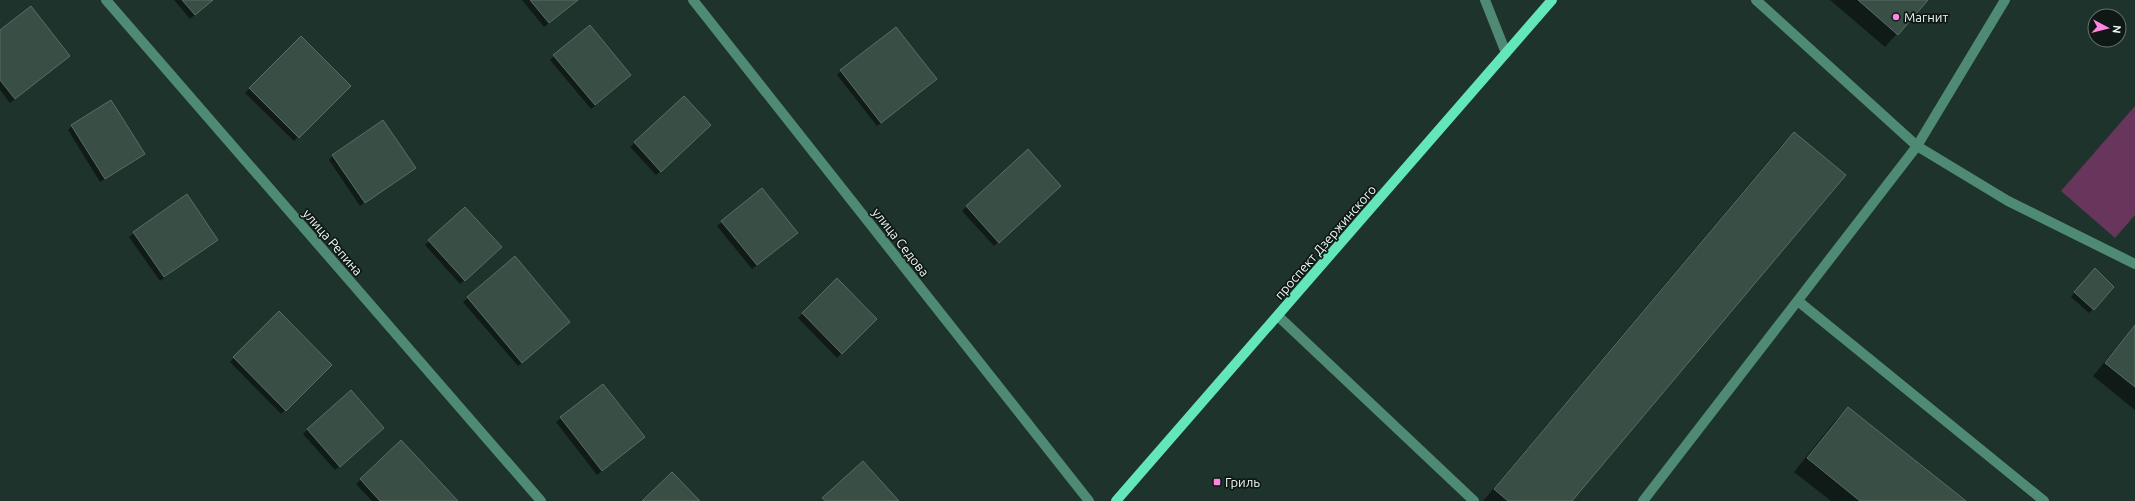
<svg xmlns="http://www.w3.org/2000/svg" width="2135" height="501" font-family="Ubuntu,sans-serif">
	<rect width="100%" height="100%" fill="#1e332b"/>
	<path fill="#68355c" d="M2135,106V215L2115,238L2061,191Z"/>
	<g fill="#0007">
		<path d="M174,0H212L190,19Z"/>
		<path d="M522,0H577L544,27Z"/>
		<path d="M1830,0H1927L1885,47Z"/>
		<path d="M0,32L69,56L10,103L0,90Z"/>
		<path d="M301,37L349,86L294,141L245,93Z"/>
		<path d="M554,56L626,79L591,109L550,60Z"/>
		<path d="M841,71L936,79L877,126L837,75Z"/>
		<path d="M684,97L706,130L656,175L630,147Z"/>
		<path d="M72,126L144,154L100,182L68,130Z"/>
		<path d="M1794,133L1571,501H1483L1781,146Z"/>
		<path d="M333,155L415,168L360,206L329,160Z"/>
		<path d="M1055,191L994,246L962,211L967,206Z"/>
		<path d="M187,196L217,239L160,281L129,237Z"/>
		<path d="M722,222L792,237L752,269L717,226Z"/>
		<path d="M429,241L496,251L460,284L425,245Z"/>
		<path d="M514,258L565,326L518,366L463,302Z"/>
		<path d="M2090,274L2093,309L2089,313L2071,297Z"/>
		<path d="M837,280L876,319L837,358L798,318Z"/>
		<path d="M279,313L331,365L281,414L230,362Z"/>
		<path d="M2135,325V410L2093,376Z"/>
		<path d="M603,385L644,437L597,475L556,422Z"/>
		<path d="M1848,408L1964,501H1831L1794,472L1835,421Z"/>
		<path d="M308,429L378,432L335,470L303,434Z"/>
		<path d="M401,441L457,501H372L356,484Z"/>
	</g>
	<g fill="#394f46" stroke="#586f65">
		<path d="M182,0H213L195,15Z"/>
		<path d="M530,0H578L549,23Z"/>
		<path d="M1858,0H1928L1898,35Z"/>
		<path d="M31,6L70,56L15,99L0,80V30Z"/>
		<path d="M590,25L631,75L595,105L553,55Z"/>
		<path d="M896,27L937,79L881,123L840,70Z"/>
		<path d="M301,36L351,86L299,138L249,88Z"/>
		<path d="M684,96L711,125L661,172L634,142Z"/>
		<path d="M111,100L145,154L105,179L71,125Z"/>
		<path d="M383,120L416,168L365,203L332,155Z"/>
		<path d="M1794,132L1846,175L1572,501H1508L1494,489Z"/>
		<path d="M1028,149L1061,186L999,243L966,206Z"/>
		<path d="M762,188L798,233L757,265L721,221Z"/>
		<path d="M187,194L218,240L164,277L133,232Z"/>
		<path d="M465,207L502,247L465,281L428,240Z"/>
		<path d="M515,256L570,322L522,363L467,297Z"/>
		<path d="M2095,268L2114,287L2094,310L2074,292Z"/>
		<path d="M837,278L877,319L842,354L802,313Z"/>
		<path d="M279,311L332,365L286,411L233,357Z"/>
		<path d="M2135,325V387L2105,363Z"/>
		<path d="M603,384L645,437L602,471L560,417Z"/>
		<path d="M351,390L384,428L340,467L307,429Z"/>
		<path d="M1848,407L1966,501H1860L1807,458Z"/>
		<path d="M401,440L458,501H380L360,479Z"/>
		<path d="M863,461L899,501H826L822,498Z"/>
		<path d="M672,472L700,501H642Z"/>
	</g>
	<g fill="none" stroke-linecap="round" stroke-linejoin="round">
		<g stroke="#4f8a74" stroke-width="10">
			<path d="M106,0L541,501"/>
			<path d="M693,0L1089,501"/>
			<path d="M1485,0L1506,53"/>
			<path d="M1756,0L1917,146L2008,201L2135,264"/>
			<path d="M1798,301L2044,501"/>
			<path d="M1278,316L1474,501"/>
			<path d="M1643,501L1917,146L2005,0"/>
		</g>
		<path stroke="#63e7ba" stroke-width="10" d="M1116,501L1552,0"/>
	</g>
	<g fill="#fe86e0" stroke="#0f1815" stroke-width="1.5">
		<circle cx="1896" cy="17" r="4"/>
		<rect x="1213" y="478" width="8" height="8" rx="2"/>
	</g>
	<g text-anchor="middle" stroke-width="3.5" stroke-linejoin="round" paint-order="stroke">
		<g font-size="13" fill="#ebf8f2" stroke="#0f1815" text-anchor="start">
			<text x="1904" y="22">Магнит</text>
			<text x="1225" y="487">Гриль</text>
		</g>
		<g font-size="13" fill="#ebf8f2" stroke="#0f1815">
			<text transform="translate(333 242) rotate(49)" y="5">улица Репина</text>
			<text transform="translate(901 242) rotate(52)" y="5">улица Седова</text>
			<text transform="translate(1325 242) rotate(-49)" y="5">проспект Дзержинского</text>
		</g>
	</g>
	<g transform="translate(2107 28) rotate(97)"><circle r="19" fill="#0f1815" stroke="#67726d"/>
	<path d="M0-3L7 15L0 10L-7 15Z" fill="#fe86e0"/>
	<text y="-6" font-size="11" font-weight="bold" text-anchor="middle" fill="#ebf8f2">N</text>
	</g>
</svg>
